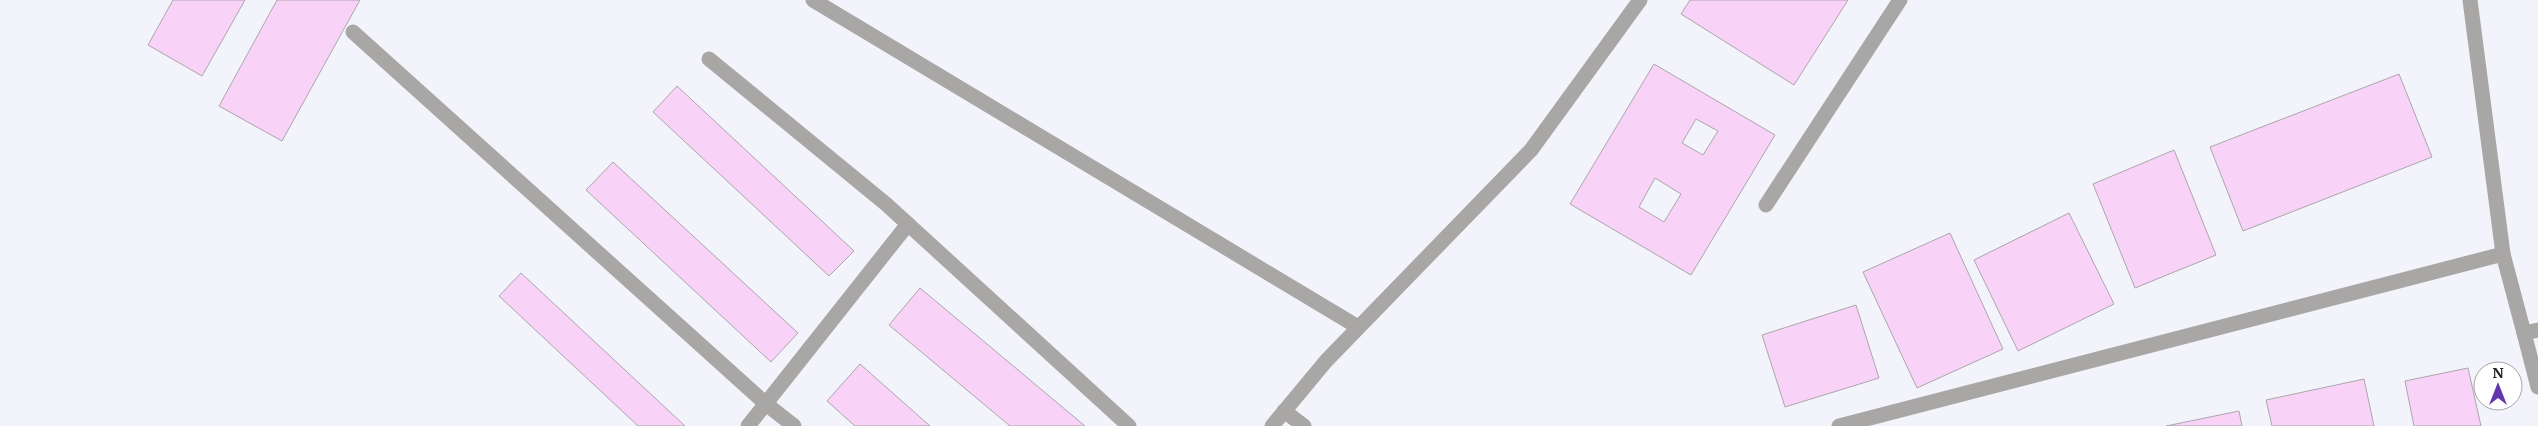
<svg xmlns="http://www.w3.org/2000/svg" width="2538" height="426" font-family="Merriweather,serif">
	<rect width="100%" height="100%" fill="#f3f4fb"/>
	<g fill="#f8d2f7" stroke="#aba6ab" fill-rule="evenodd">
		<path d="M173,0H245L202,76L148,45Z"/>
		<path d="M277,0H360L282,141L219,106Z"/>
		<path d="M1690,0H1848L1794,85L1681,14Z"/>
		<path d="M1654,64L1775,135L1691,275L1570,204ZM1696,119L1718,131L1703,155L1682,143ZM1655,178L1681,194L1664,222L1639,207Z"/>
		<path d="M2399,74L2432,157L2243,231L2210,147Z"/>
		<path d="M677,86L854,251L829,276L653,112Z"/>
		<path d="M2174,150L2216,255L2135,288L2093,184Z"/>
		<path d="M613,162L798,333L771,362L586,190Z"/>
		<path d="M2069,213L2114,304L2018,351L1974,260Z"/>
		<path d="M1950,233L2003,349L1917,388L1863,272Z"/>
		<path d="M521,273L685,426H638L499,296Z"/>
		<path d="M920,288L1085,426H1010L889,325Z"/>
		<path d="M1856,305L1879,378L1785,407L1762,335Z"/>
		<path d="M860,364L930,426H855L827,401Z"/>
		<path d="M2468,368L2481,426H2414L2405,381Z"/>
		<path d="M2364,379L2374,426H2272L2266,400Z"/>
		<path d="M2239,411L2242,426H2166Z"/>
	</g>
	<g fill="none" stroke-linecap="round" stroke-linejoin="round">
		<g stroke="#a9a7a5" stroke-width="15">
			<path d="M813,0L1358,327"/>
			<path d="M2470,0L2503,254"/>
			<path d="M353,32L766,404L794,426"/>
			<path d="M709,59L886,204L1129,426"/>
			<path d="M1766,205L1900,0"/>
			<path d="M2524,333L2538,387"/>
			<path d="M1284,411L1304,426"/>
			<path d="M748,426L908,224"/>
			<path d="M1272,426L1326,361L1531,150L1640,0"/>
			<path d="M1839,426L2503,254L2524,333L2538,330"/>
		</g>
	</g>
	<g transform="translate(2498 386)"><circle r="24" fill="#ffffff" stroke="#a6a6a7"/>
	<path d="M0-4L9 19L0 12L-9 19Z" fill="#6237ae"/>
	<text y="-8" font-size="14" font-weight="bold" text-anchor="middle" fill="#202022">N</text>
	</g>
</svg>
